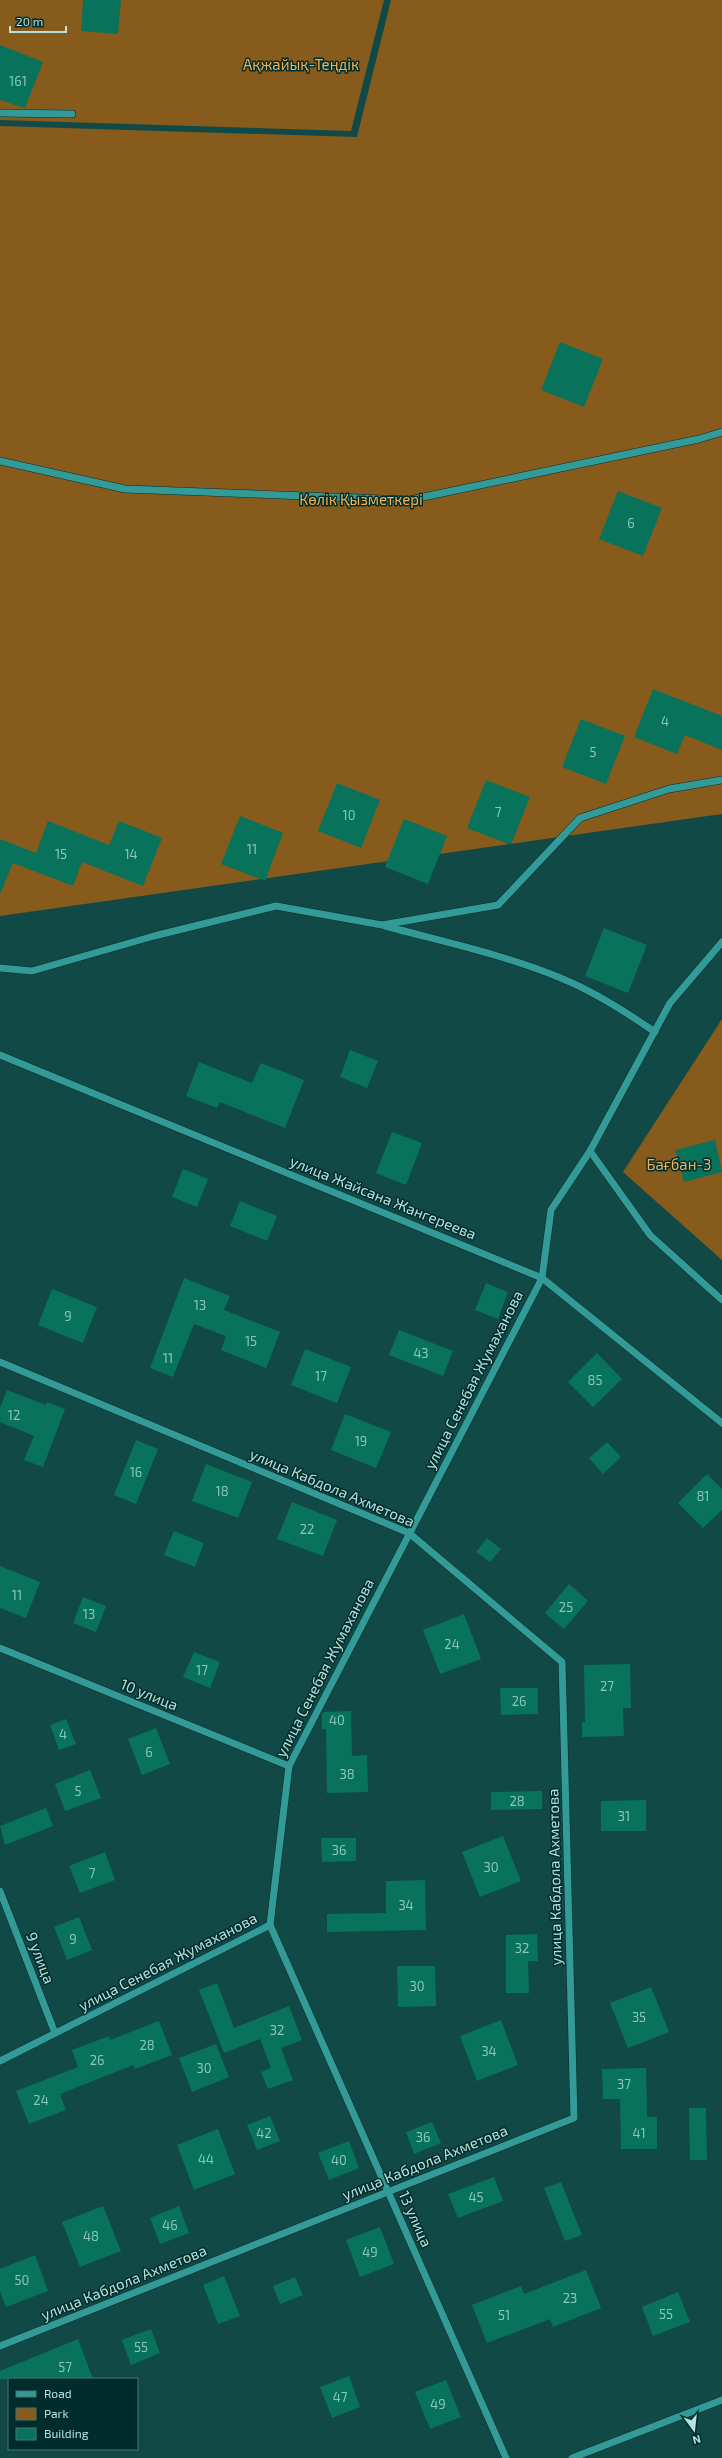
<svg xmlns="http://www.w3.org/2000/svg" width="722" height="2458" font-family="'Exo 2',sans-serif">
	<rect width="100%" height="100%" fill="#114947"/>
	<g fill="#865b1c">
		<path d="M0,0H384L351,131L0,120Z"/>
		<path d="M391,0H722V814L0,916V126L357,137Z"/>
		<path d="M722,1019V1260L623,1172Z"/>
	</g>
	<g fill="#09725b">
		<path d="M83,0H121L118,34L81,31Z"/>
		<path d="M0,45L43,62L25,108L0,100Z"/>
		<path d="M560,342L603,359L584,407L541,390Z"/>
		<path d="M618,491L662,508L643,556L599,539Z"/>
		<path d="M653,689L722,716V750L685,735L677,754L634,737Z"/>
		<path d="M581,719L625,736L606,784L562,767Z"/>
		<path d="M486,780L530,797L511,845L467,828Z"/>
		<path d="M337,783L380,800L361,848L318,831Z"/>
		<path d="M240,816L283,833L265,881L221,864Z"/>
		<path d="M404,819L447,836L428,884L385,867Z"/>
		<path d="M48,821L109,845L119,821L162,838L143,886L82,862L73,886L13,863L0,894V839L36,853Z"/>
		<path d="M604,928L647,945L628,993L585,976Z"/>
		<path d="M350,1050L378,1061L367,1088L340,1077Z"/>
		<path d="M199,1062L252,1083L261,1063L304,1080L285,1128L220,1102L217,1108L186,1096Z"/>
		<path d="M392,1132L422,1143L406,1185L376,1173Z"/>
		<path d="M715,1140L722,1172L684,1182L675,1150Z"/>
		<path d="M183,1169L208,1179L197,1207L172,1197Z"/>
		<path d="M240,1201L277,1216L267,1241L230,1226Z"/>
		<path d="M184,1278L230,1296L224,1310L280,1332L266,1368L221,1350L226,1336L194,1324L173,1377L150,1368Z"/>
		<path d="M486,1283L508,1292L498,1319L475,1310Z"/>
		<path d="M52,1289L97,1307L83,1343L38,1325Z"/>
		<path d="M399,1330L453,1351L443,1376L389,1355Z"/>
		<path d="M305,1349L351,1367L337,1403L291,1385Z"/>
		<path d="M597,1353L622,1379L593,1407L568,1382Z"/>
		<path d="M7,1390L46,1405L47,1402L65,1409L43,1467L24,1460L34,1436L0,1422V1408Z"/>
		<path d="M345,1414L391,1432L376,1468L331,1450Z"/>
		<path d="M136,1440L158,1449L136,1504L114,1495Z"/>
		<path d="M607,1442L621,1457L603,1474L589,1458Z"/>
		<path d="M206,1464L252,1482L238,1518L192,1501Z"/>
		<path d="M707,1474L722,1489V1510L703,1528L678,1503Z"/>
		<path d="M292,1502L337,1520L323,1556L277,1539Z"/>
		<path d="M174,1531L204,1543L195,1567L164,1555Z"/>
		<path d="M487,1538L501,1549L490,1562L476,1552Z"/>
		<path d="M0,1566L40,1582L26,1618L0,1608Z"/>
		<path d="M569,1584L588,1601L564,1629L545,1613Z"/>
		<path d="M83,1597L106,1606L96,1632L73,1623Z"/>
		<path d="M464,1614L481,1659L440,1674L423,1630Z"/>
		<path d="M194,1652L220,1662L210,1688L183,1677Z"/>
		<path d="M630,1664L631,1708H623L624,1736L582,1737V1722H585L584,1665Z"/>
		<path d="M500,1688H538V1714L501,1715Z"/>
		<path d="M351,1711L352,1756L367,1755L368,1792L327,1793L326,1729H322V1714L323,1712Z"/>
		<path d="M66,1719L76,1744L59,1750L50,1725Z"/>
		<path d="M156,1728L170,1764L142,1775L128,1739Z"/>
		<path d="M90,1770L101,1798L65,1811L55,1784Z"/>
		<path d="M542,1791V1809L491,1810V1792Z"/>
		<path d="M646,1800V1831H601V1801Z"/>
		<path d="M46,1808L53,1826L5,1845L0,1826Z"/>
		<path d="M503,1836L521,1881L480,1897L462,1852Z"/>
		<path d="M321,1838H356V1861L322,1862Z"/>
		<path d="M105,1852L115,1880L80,1893L69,1866Z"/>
		<path d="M425,1880L426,1930L327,1932V1914L386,1913V1881Z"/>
		<path d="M79,1917L92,1950L67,1960L54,1927Z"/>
		<path d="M537,1934L538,1961H528L529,1993H506V1935Z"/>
		<path d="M397,1966H435L436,2006L398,2007Z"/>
		<path d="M217,1983L234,2028L289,2006L302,2040L281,2048L293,2080L268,2089L261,2072L271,2068L260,2039L224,2053L199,1990Z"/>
		<path d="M651,1987L669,2032L628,2048L610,2003Z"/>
		<path d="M501,2020L518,2065L477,2081L460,2036Z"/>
		<path d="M159,2021L172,2055L135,2069L133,2065L60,2094L66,2110L29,2124L16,2091L78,2067L72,2050L109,2036L110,2040Z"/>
		<path d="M216,2044L229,2077L192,2092L179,2058Z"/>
		<path d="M646,2068L647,2117H657V2149H621L620,2099H603L602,2069Z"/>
		<path d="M689,2108H706L707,2160H690Z"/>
		<path d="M270,2116L280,2141L257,2150L247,2125Z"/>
		<path d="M432,2122L441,2143L414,2154L406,2132Z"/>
		<path d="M218,2129L235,2174L194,2190L177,2145Z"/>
		<path d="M349,2141L359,2168L329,2180L318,2153Z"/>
		<path d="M494,2177L503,2201L458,2218L448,2194Z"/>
		<path d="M561,2182L582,2235L565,2241L544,2188Z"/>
		<path d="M103,2206L121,2251L80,2267L62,2222Z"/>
		<path d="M179,2206L189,2233L160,2244L150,2218Z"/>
		<path d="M380,2227L394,2264L360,2277L346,2240Z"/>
		<path d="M35,2255L48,2291L6,2307L0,2291V2269Z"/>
		<path d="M586,2270L601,2308L553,2327L550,2319L487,2343L472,2305L521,2286L524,2294Z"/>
		<path d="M224,2276L240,2316L218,2324L203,2285Z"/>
		<path d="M295,2277L303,2295L280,2304L273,2286Z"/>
		<path d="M678,2292L690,2322L653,2336L642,2307Z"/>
		<path d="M151,2329L160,2353L131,2365L122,2340Z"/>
		<path d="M78,2339L93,2379H0V2371Z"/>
		<path d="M349,2376L360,2407L332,2418L320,2387Z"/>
		<path d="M446,2380L461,2417L430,2429L415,2392Z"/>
	</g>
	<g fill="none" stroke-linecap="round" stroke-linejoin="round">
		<defs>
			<g id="minor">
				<path d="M0,113L72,114"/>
				<path d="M0,461L125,489L409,500L699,439L722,432"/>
				<path d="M385,926C444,942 506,955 563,979C595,992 626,1012 655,1032"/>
				<path d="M0,968L32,971L154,936L276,906L382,925L498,905L580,818L669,789L722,780"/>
				<path d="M0,1055L542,1278L722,1423"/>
				<path d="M590,1151L650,1235L722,1300"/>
				<path d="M0,1362L409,1533L562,1662L574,2118L0,2346"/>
				<path d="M0,1648L289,1766"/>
				<path d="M0,1891L55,2033"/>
				<path d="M270,1925L506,2458"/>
				<path d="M0,2061L270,1925L289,1766L542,1278L551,1210L590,1151L670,1003L722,942"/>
				<path d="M572,2458L722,2400"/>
			</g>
		</defs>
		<use href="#minor" stroke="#0c2c2b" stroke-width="8"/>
		<use href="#minor" stroke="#329a97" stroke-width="7"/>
	</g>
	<g text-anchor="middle" stroke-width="3" stroke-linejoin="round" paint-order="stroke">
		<g font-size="13" fill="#8ac6be">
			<text x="18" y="86">161</text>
			<text x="631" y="528">6</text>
			<text x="665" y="726">4</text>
			<text x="593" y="757">5</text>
			<text x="498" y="817">7</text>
			<text x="349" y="820">10</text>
			<text x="252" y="854">11</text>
			<text x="61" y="859">15</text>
			<text x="131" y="859">14</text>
			<text x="200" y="1310">13</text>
			<text x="68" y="1321">9</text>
			<text x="251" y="1346">15</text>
			<text x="421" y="1358">43</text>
			<text x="168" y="1363">11</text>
			<text x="321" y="1381">17</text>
			<text x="595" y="1385">85</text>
			<text x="14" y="1420">12</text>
			<text x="361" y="1446">19</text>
			<text x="136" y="1477">16</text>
			<text x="222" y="1496">18</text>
			<text x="703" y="1501">81</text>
			<text x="307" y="1534">22</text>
			<text x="17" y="1600">11</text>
			<text x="566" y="1612">25</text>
			<text x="89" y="1619">13</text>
			<text x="452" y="1649">24</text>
			<text x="202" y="1675">17</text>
			<text x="607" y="1691">27</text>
			<text x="519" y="1706">26</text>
			<text x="337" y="1725">40</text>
			<text x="63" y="1739">4</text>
			<text x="149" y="1757">6</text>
			<text x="347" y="1779">38</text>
			<text x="78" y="1796">5</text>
			<text x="517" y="1806">28</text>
			<text x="624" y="1821">31</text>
			<text x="339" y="1855">36</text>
			<text x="491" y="1872">30</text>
			<text x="92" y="1878">7</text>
			<text x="406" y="1910">34</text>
			<text x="73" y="1944">9</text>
			<text x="522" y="1953">32</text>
			<text x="417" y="1991">30</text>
			<text x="639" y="2022">35</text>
			<text x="277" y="2035">32</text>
			<text x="147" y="2050">28</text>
			<text x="489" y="2056">34</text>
			<text x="97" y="2065">26</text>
			<text x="204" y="2073">30</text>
			<text x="624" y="2089">37</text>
			<text x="41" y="2105">24</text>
			<text x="264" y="2138">42</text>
			<text x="639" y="2138">41</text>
			<text x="423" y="2142">36</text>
			<text x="206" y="2164">44</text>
			<text x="339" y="2165">40</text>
			<text x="476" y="2202">45</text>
			<text x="170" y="2230">46</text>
			<text x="91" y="2241">48</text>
			<text x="370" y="2257">49</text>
			<text x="22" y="2285">50</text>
			<text x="570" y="2303">23</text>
			<text x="666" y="2319">55</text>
			<text x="504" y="2320">51</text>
			<text x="141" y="2352">55</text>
			<text x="65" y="2372">57</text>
			<text x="340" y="2402">47</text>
			<text x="438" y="2409">49</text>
		</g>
		<g font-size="15" fill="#f6b152" stroke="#002d2c">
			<text x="301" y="70">Ақжайық-Теңдік</text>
			<text x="361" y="505">Көлік Қызметкері</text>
			<text x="679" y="1170">Бағбан-3</text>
		</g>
		<g font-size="15" fill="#b5e2df" stroke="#002d2c">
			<text transform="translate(383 1198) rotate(22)" y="5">улица Жайсана Жангереева</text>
			<text transform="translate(474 1380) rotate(-63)" y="5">улица Сенебая Жумаханова</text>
			<text transform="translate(332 1488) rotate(23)" y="5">улица Кабдола Ахметова</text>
			<text transform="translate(325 1668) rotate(-63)" y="5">улица Сенебая Жумаханова</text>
			<text transform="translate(149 1695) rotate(22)" y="5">10 улица</text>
			<text transform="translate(555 1877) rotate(-91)" y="5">улица Кабдола Ахметова</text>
			<text transform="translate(40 1958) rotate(69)" y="5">9 улица</text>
			<text transform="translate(168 1962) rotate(-27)" y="5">улица Сенебая Жумаханова</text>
			<text transform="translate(425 2163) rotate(-22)" y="5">улица Кабдола Ахметова</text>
			<text transform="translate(415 2219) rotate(66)" y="5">13 улица</text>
			<text transform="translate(124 2283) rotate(-22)" y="5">улица Кабдола Ахметова</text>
		</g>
	</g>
	<rect x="8" y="2378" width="130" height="72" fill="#002d2c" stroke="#487574"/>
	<rect x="16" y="2391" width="20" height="6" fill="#329a97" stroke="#487574"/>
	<text x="44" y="2398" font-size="12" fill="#b5e2df">Road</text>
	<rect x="16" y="2408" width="20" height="12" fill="#865b1c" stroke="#487574"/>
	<text x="44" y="2418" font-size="12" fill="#b5e2df">Park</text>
	<rect x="16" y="2428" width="20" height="12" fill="#09725b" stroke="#487574"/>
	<text x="44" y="2438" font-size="12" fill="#b5e2df">Building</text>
	<g transform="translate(694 2430) rotate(165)" stroke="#002d2c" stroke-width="3" paint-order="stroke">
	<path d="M0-3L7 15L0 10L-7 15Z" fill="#b5e2df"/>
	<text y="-6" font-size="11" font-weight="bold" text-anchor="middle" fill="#b5e2df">N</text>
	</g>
	<path d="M10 26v6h56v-6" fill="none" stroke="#b5e2df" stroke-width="2"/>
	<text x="16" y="26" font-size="12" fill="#b5e2df" stroke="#002d2c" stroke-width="3" paint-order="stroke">20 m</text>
</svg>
